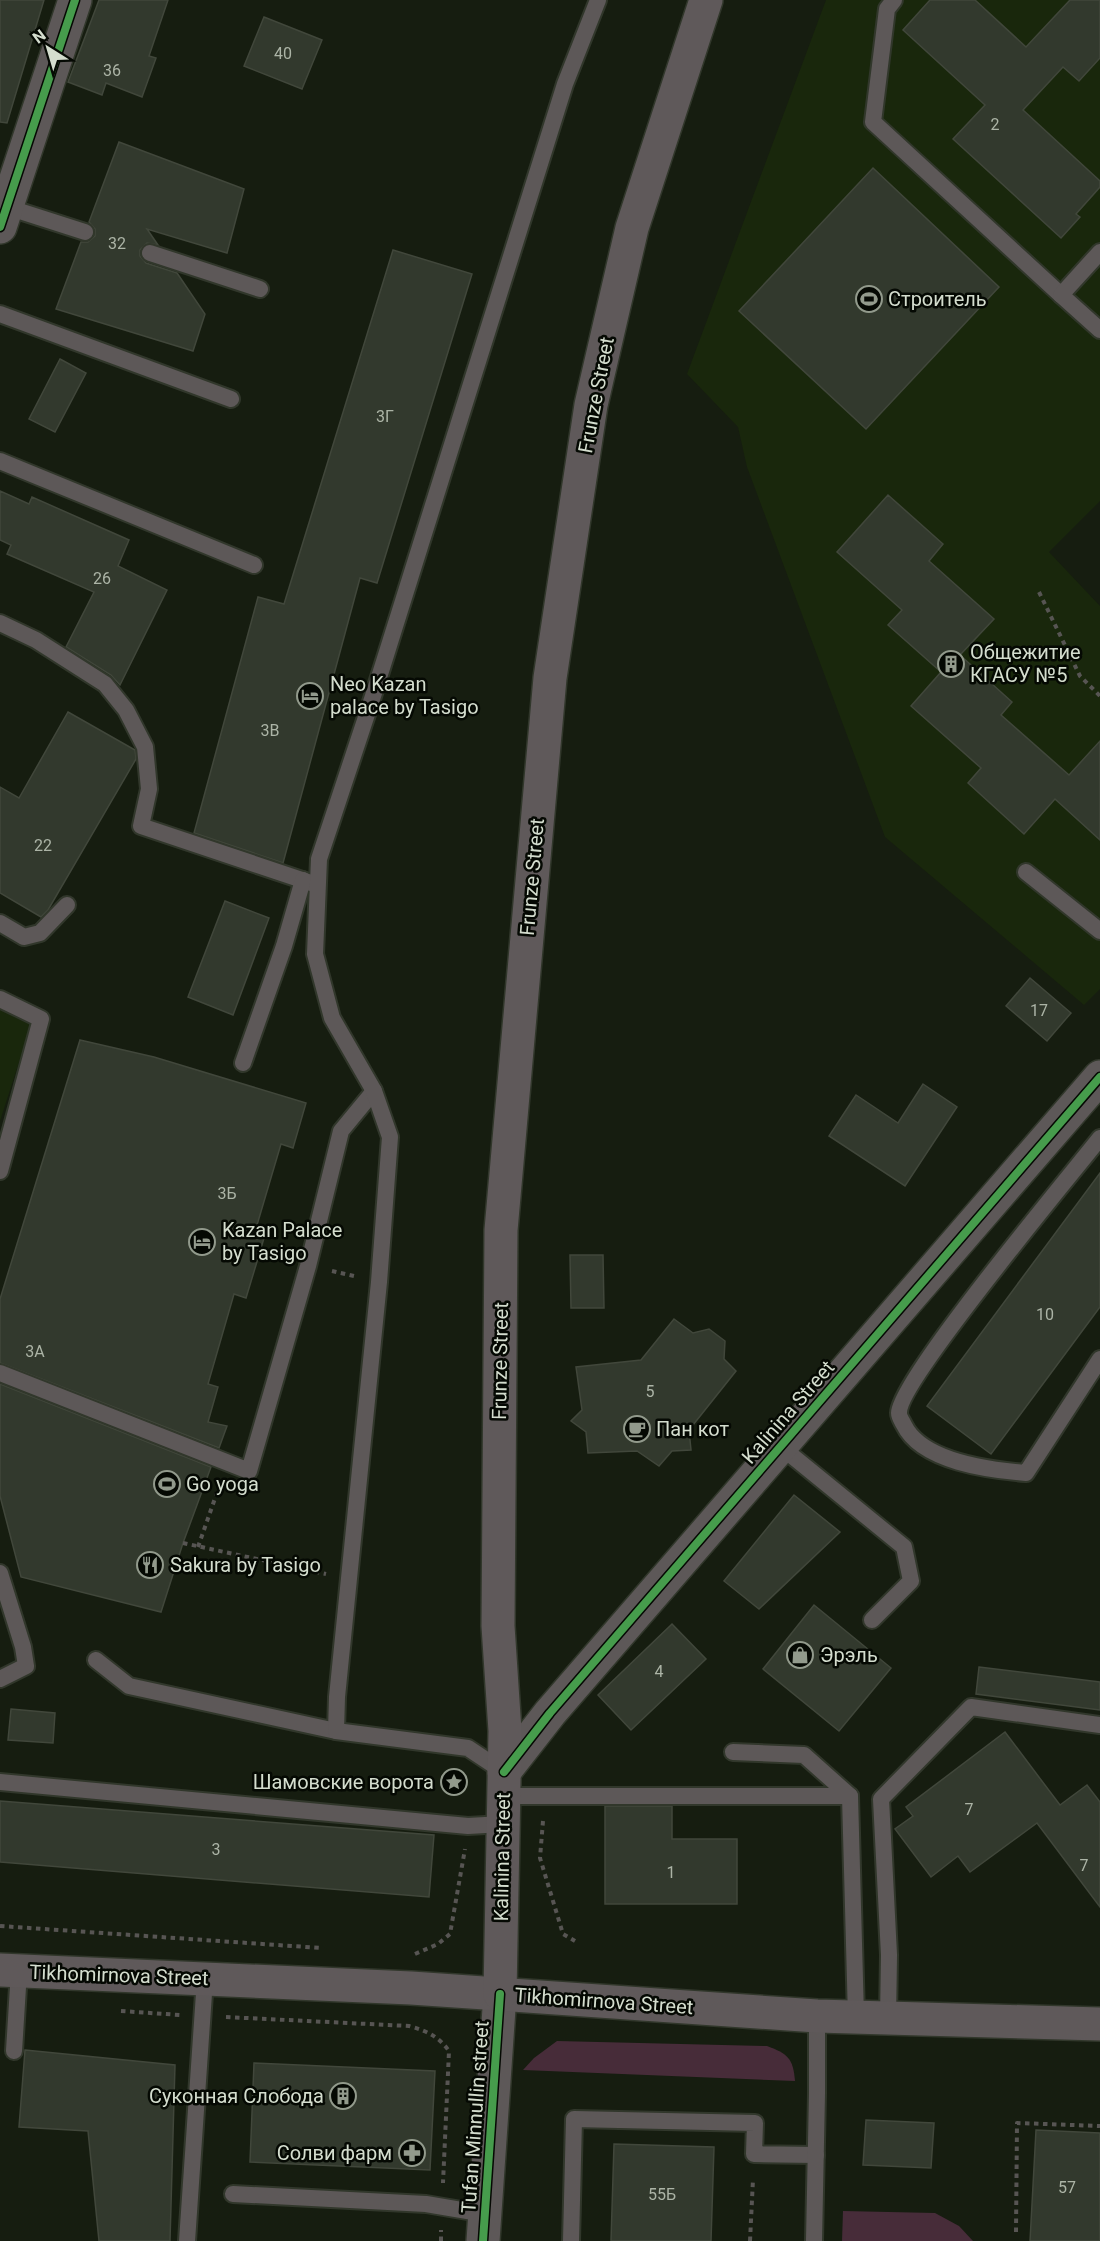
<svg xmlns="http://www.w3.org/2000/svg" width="1100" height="2241" font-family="Roboto,sans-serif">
	<rect width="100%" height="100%" fill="#161d10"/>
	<g fill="#19270c">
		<path d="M826,0H1100V501L1049,552L1100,606V989L1084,1005L885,837L747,467L738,427L687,374Z"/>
		<path d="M0,1009L31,1025L0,1121Z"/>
	</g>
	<g fill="#472c39">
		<path d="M557,2041L767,2046C788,2054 793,2058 795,2081L523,2070L534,2058Z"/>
		<path d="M843,2211L935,2213L959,2226L973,2241H842Z"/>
	</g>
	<g fill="#32392d" stroke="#41473b" stroke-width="1.5">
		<path d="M0,0H44L7,123L0,122Z"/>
		<path d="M99,0H168L149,56L156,58L142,97L106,83L102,95L68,82Z"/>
		<path d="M930,0H975L1026,47L1070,0H1100V58L1079,81L1063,67L1023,110L1100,181V187L1076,214L1080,217L1061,238L953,139L985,105L903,30Z"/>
		<path d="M264,17L322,40L302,89L244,66Z"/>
		<path d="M119,142L244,189L227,253L147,229L158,245L147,243L140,250V256L146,263L177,273L205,314L193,351L56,309L81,242H88L95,236V229L89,222Z"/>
		<path d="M873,168L999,287L866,429L739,311Z"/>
		<path d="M393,250L472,274L377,583L360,578L283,863L194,833L258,597L284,604Z"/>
		<path d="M60,359L86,373L55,432L29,419Z"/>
		<path d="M0,491L29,504L32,497L129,540L118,566L167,590L120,685L111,675L66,647L94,592L7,554L11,545L0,540Z"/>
		<path d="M888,495L943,544L929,561L994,619L960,655L1012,702L1001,715L1069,775L1100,741V840L1055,799L1024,834L968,783L981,768L911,706L941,672L888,625L902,610L837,552Z"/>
		<path d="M68,712L135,750L136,759L48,910L41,917L0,893V787L19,798Z"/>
		<path d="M225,901L269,918L233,1015L188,997Z"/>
		<path d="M1030,978L1071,1013L1047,1041L1006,1006Z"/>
		<path d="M80,1040L154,1057L306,1103L293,1148L281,1144L257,1225L267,1228L256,1265L246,1298L234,1294L208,1384L218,1387L208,1422L227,1426L219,1448L0,1363V1299Z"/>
		<path d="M923,1084L957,1107L905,1186L829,1136L856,1095L898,1123Z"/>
		<path d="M1100,1173V1307L991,1454L927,1406Z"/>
		<path d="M570,1255H603L604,1308H571Z"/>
		<path d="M674,1319L693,1333L709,1329L725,1341L724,1359L736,1371L689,1430L691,1450L672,1451L659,1466L637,1451L588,1453L586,1432L571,1421L582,1410L576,1367L641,1360Z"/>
		<path d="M0,1384L211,1467L183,1543L161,1612L21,1577L0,1496Z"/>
		<path d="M794,1495L840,1532L759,1609L724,1581Z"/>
		<path d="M814,1605L891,1668L839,1731L763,1669Z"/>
		<path d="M672,1624L706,1659L631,1730L598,1695Z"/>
		<path d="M979,1667L1100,1682V1710L976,1694Z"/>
		<path d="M11,1709L55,1713L53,1743L8,1740Z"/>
		<path d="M1005,1732L1060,1805L1087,1785L1100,1802V1907L1037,1823L970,1872L958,1856L931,1877L895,1829L913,1816L906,1807Z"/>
		<path d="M0,1801L434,1835L429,1897L0,1862Z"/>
		<path d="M605,1806H672V1839H737V1904H605Z"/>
		<path d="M25,2050L175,2065L170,2241H99L88,2131L19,2127Z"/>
		<path d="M254,2063L435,2071L430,2170L250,2162Z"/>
		<path d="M866,2120L934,2123L931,2168L863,2165Z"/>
		<path d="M1036,2130L1100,2133V2241H1030Z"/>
		<path d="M614,2144L714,2147L711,2241H611Z"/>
	</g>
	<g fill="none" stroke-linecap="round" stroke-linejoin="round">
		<defs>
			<g id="service">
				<path d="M894,0L887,9L873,122L1061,295"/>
				<path d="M7,207L85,232"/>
				<path d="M1100,252L1061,295L1100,330"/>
				<path d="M150,253L260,289"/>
				<path d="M0,314L231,399"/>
				<path d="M0,461L254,565"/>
				<path d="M0,623L36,640L105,684L126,710L145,747L149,789L141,826L317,885"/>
				<path d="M1026,872L1100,931"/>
				<path d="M0,923L24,937L40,933L67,905"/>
				<path d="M0,999L41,1019L0,1171"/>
				<path d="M243,1063L284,946L303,880"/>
				<path d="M1100,1138C1070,1176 898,1382 899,1413C899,1417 902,1421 904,1425C922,1462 990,1470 1026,1473L1100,1359"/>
				<path d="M0,1373L249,1471L308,1266L341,1131L374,1091"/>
				<path d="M780,1446L904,1547L911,1581L872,1620"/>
				<path d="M0,1573L23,1647L26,1666L0,1679"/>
				<path d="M96,1660L129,1686L336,1731"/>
				<path d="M733,1752L804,1755L850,1796"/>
				<path d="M504,1772L468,1748L336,1731L337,1697L379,1282L390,1137L374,1091L332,1018L315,954L319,859L376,687L565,84L598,0"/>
				<path d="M0,1782L468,1826L503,1824"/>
				<path d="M503,1796H850L856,2017"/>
				<path d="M888,2019L889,1955L881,1799L971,1707L1100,1725"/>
				<path d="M14,2051L19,1971"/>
				<path d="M233,2194L426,2204L485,2214"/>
				<path d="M187,2241L205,1979"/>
				<path d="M571,2241L574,2119L755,2123L754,2154L816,2155"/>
				<path d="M814,2241L817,2093V2016"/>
			</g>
			<g id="minor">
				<path d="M0,227L75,0"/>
				<path d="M504,1772L550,1713L1100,1077"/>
			</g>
			<path id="tertiary" d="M483,2241L500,1994"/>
			<g id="secondary">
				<path d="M0,1970L411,1988L817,2016L1100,2024"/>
				<path d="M500,1994L505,1731L498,1626L501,1230L550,678L591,405L632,228L706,0"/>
			</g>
		</defs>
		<use href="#service" stroke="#31372b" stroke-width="20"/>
		<use href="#minor" stroke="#31372b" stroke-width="36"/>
		<use href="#tertiary" stroke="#31372b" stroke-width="36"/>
		<use href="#secondary" stroke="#31372b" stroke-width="36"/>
		<g stroke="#575553" stroke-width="4" stroke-dasharray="4.5 4.5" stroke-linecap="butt">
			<path d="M1039,592L1080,676L1100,696"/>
			<path d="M332,1271L354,1276"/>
			<path d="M183,1543L326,1574"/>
			<path d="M198,1547L220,1484"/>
			<path d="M543,1821L540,1858L563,1934L575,1941"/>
			<path d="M0,1926L321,1948"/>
			<path d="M415,1954L438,1944L450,1934L465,1849"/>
			<path d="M121,2011L180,2015"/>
			<path d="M226,2017L409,2026C427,2031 438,2036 449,2051L443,2183"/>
			<path d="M1016,2232L1017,2123L1100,2126"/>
			<path d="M441,2241V2230"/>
			<path d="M750,2241L753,2179"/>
		</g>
		<use href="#service" stroke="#5d5858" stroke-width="16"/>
		<use href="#minor" stroke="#5d5858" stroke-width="33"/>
		<use href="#tertiary" stroke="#5d5858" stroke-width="33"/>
		<use href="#secondary" stroke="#5f595a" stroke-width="33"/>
		<defs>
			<g id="cycleway">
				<path d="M0,227L75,0"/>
				<path d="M504,1772L550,1713L1100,1077"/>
				<path d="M483,2241L500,1994"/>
			</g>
		</defs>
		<use href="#cycleway" stroke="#050903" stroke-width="11"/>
		<use href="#cycleway" stroke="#469c4c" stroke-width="8"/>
	</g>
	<defs>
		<symbol id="stadium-ring" viewBox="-11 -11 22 22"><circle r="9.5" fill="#050903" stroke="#929a8c" stroke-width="1.5"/><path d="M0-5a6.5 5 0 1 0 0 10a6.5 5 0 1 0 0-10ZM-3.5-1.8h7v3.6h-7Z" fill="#929a8c"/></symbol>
		<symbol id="building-ring" viewBox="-11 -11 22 22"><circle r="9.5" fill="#050903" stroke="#929a8c" stroke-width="1.5"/><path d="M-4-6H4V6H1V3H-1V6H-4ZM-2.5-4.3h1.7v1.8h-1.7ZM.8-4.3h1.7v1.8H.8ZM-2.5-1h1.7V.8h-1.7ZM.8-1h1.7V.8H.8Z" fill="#929a8c"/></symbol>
		<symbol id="hotel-ring" viewBox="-11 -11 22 22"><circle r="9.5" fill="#050903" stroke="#929a8c" stroke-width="1.5"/><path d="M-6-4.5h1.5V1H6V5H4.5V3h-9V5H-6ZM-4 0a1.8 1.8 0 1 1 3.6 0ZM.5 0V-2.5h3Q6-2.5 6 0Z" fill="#929a8c"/></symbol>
		<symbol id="cafe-ring" viewBox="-11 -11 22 22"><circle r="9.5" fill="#050903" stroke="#929a8c" stroke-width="1.5"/><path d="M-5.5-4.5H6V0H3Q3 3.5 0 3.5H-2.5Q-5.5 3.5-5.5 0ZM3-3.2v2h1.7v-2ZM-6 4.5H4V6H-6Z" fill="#929a8c"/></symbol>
		<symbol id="restaurant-ring" viewBox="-11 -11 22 22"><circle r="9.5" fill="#050903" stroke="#929a8c" stroke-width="1.5"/><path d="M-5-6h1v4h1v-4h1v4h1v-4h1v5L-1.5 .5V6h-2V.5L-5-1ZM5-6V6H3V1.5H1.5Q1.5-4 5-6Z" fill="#929a8c"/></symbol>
		<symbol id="shop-ring" viewBox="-11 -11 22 22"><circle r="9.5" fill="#050903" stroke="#929a8c" stroke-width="1.5"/><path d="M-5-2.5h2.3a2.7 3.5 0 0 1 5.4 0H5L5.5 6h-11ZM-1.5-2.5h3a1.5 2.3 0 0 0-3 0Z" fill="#929a8c"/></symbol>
		<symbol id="sight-ring" viewBox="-11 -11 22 22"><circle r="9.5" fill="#050903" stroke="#929a8c" stroke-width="1.5"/><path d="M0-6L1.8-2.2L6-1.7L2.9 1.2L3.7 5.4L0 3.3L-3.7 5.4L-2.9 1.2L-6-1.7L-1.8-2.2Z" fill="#929a8c"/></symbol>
		<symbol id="pharmacy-ring" viewBox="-11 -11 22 22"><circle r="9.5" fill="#050903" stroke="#929a8c" stroke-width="1.5"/><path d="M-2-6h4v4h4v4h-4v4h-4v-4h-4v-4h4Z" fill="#929a8c"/></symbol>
	</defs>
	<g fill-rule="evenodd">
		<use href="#stadium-ring" x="854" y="284" width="30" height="30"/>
		<use href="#building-ring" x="936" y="649" width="30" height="30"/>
		<use href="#hotel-ring" x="295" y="681" width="30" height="30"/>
		<use href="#hotel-ring" x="187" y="1227" width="30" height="30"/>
		<use href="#cafe-ring" x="622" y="1414" width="30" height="30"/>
		<use href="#stadium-ring" x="152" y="1469" width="30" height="30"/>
		<use href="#restaurant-ring" x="135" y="1550" width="30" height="30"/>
		<use href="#shop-ring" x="785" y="1640" width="30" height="30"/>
		<use href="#sight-ring" x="439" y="1767" width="30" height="30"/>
		<use href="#building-ring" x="328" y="2081" width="30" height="30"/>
		<use href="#pharmacy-ring" x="397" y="2138" width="30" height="30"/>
	</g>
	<g text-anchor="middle" stroke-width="5" stroke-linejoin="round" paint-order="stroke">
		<g font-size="16" fill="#acb4a6">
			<text x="283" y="59">40</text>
			<text x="112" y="76">36</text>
			<text x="995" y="130">2</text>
			<text x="117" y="249">32</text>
			<text x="385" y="422">3Г</text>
			<text x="102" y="584">26</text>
			<text x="270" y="736">3В</text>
			<text x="43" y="851">22</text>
			<text x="1039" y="1016">17</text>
			<text x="227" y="1199">3Б</text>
			<text x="1045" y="1320">10</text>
			<text x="35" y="1357">3А</text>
			<text x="650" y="1397">5</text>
			<text x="659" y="1677">4</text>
			<text x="969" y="1815">7</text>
			<text x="216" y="1855">3</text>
			<text x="1084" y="1871">7</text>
			<text x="671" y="1878">1</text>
			<text x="1067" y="2193">57</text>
			<text x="662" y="2200">55Б</text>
		</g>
		<g font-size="20" fill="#d4ddce" stroke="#050903" text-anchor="start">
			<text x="888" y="306">Строитель</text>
			<text x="970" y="659">Общежитие<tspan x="970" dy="23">КГАСУ №5</tspan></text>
			<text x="330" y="691">Neo Kazan<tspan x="330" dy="23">palace by Tasigo</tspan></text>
			<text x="222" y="1237">Kazan Palace<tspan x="222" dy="23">by Tasigo</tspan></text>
			<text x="656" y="1436">Пан кот</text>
			<text x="186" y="1491">Go yoga</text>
			<text x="170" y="1572">Sakura by Tasigo</text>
			<text x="820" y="1662">Эрэль</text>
			<text x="434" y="1789" text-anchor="end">Шамовские ворота</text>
			<text x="324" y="2103" text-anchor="end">Суконная Слобода</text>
			<text x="392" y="2160" text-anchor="end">Солви фарм</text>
		</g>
		<g font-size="20" fill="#d4ddce" stroke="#050903">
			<text transform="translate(596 395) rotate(-79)" y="7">Frunze Street</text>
			<text transform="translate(532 877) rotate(-85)" y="7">Frunze Street</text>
			<text transform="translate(500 1361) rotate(-89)" y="7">Frunze Street</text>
			<text transform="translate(788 1412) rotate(-49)" y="7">Kalinina Street</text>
			<text transform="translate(502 1857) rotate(-89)" y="7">Kalinina Street</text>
			<text transform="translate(119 1975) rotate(2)" y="7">Tikhomirnova Street</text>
			<text transform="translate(604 2001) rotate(4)" y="7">Tikhomirnova Street</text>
			<text transform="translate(475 2117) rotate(-86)" y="7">Tufan Minnullin street</text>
		</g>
	</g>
	<g transform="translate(48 48) rotate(323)" stroke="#050903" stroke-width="4.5" paint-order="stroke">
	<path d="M0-4.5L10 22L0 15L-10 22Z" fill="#d4ddce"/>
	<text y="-9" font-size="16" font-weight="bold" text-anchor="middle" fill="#d4ddce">N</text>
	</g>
</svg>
